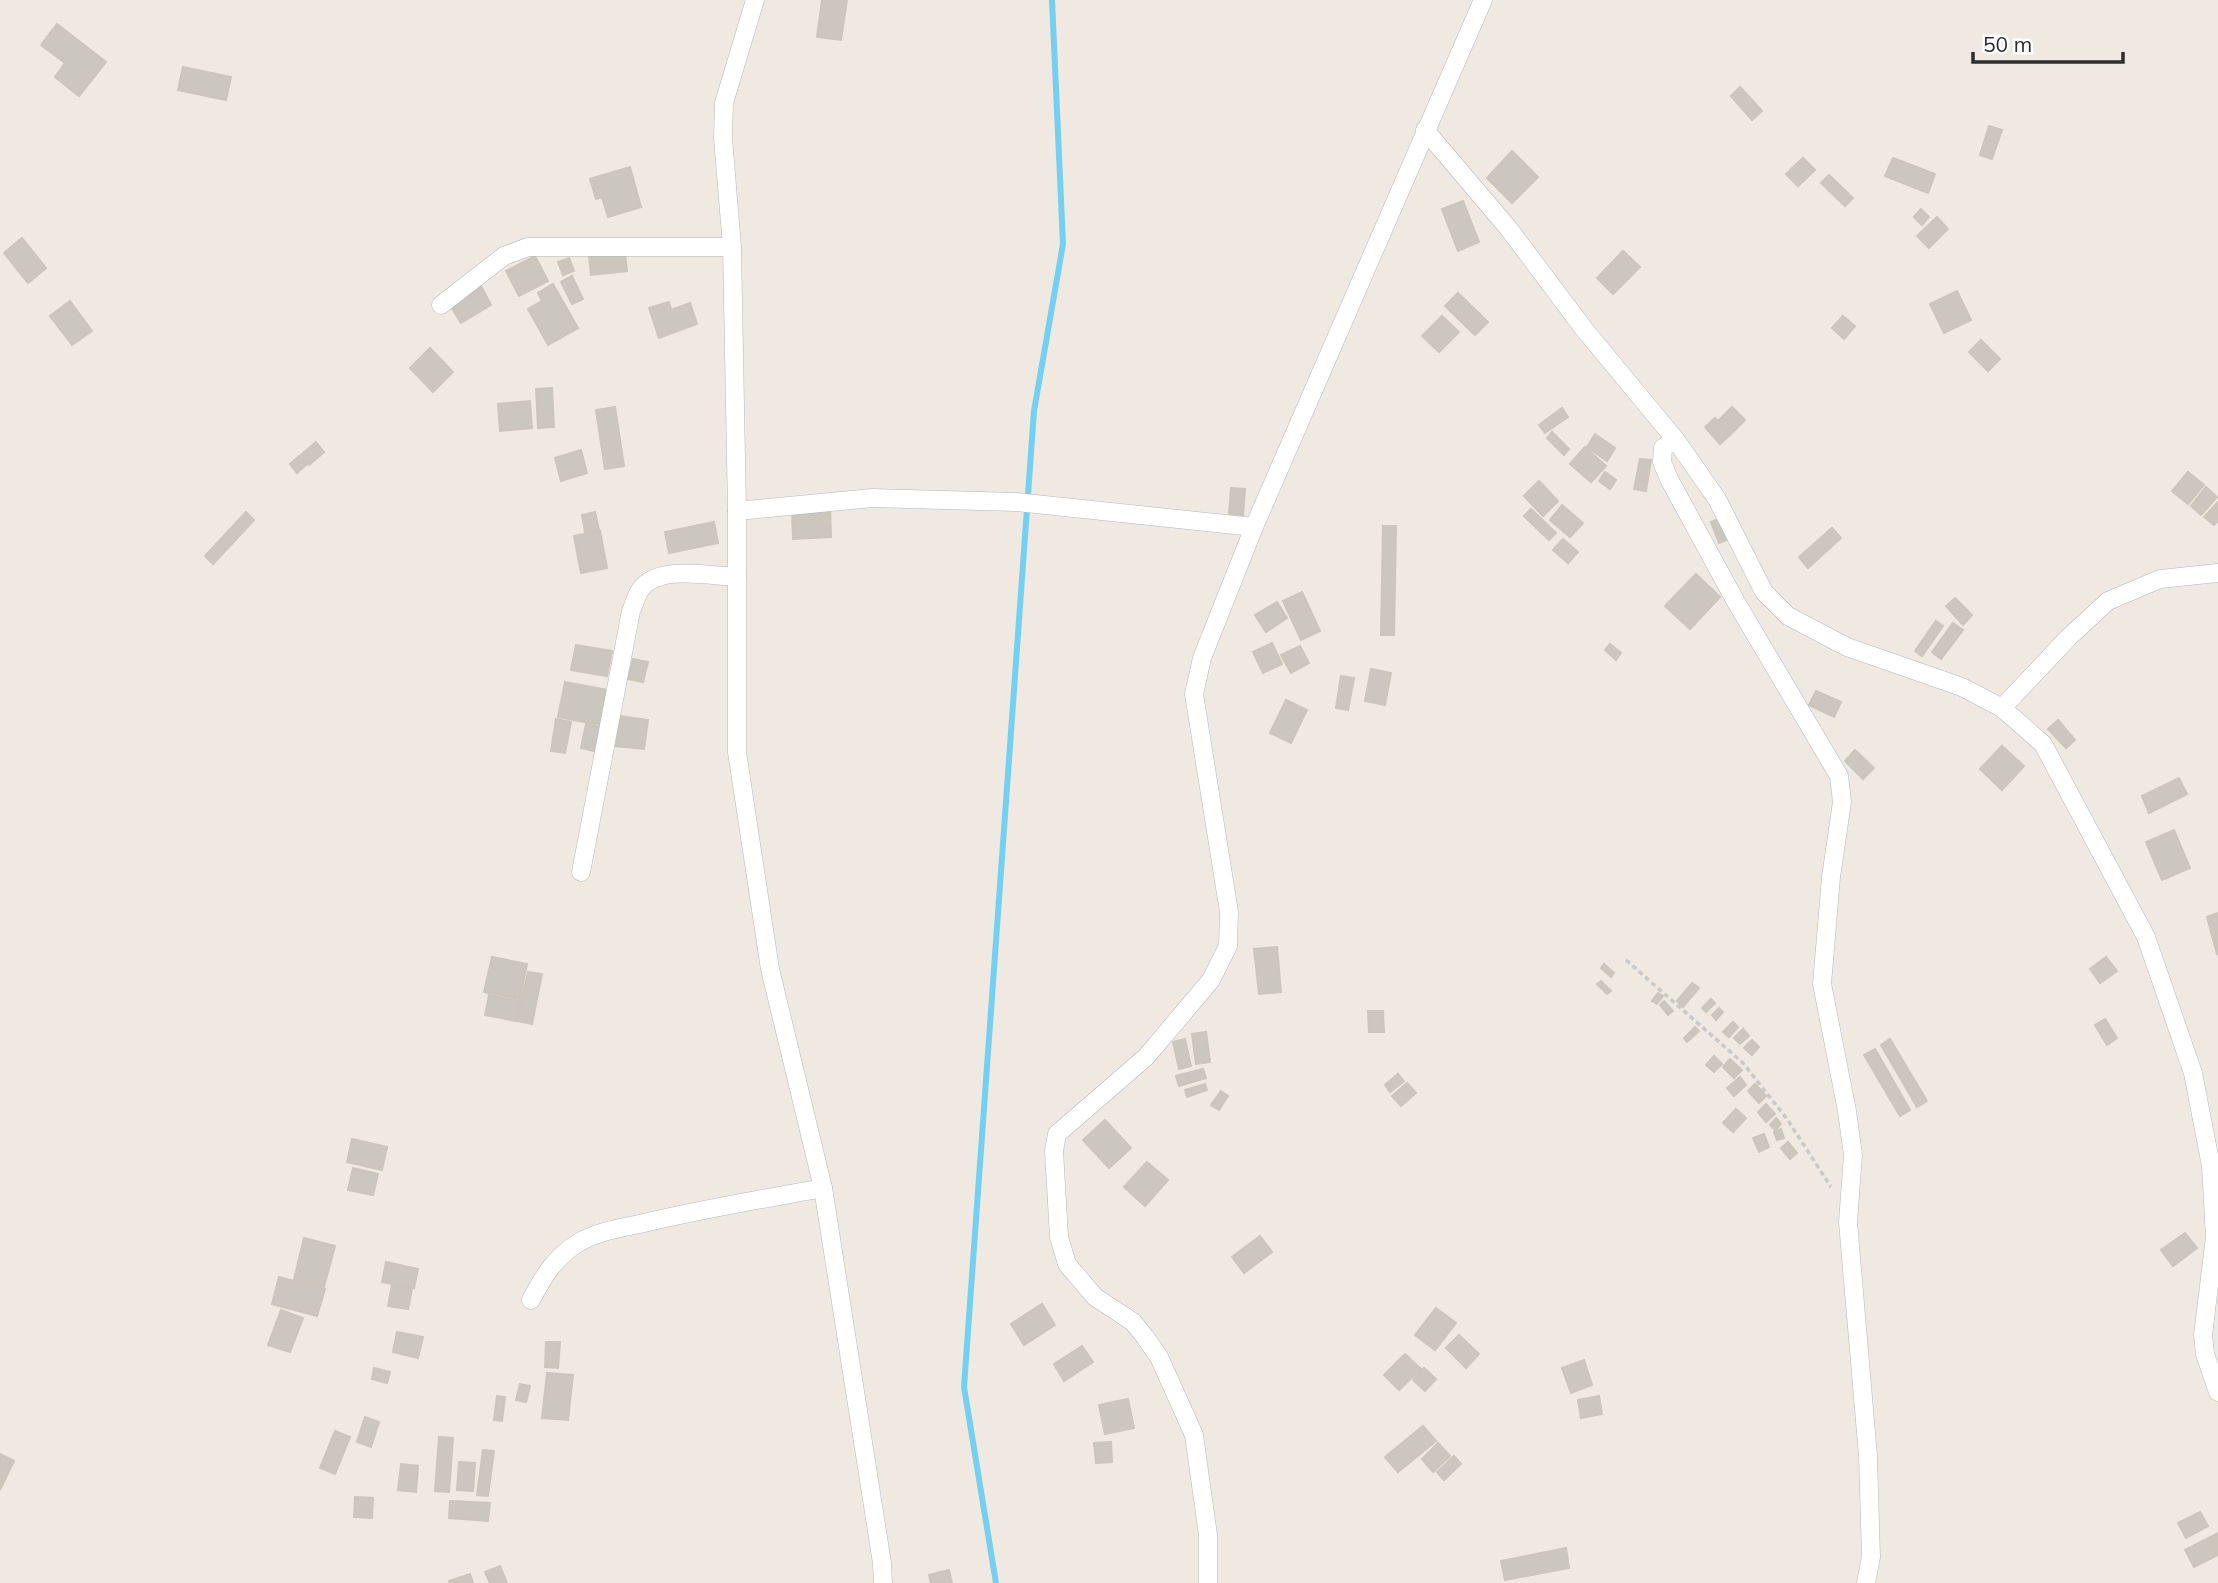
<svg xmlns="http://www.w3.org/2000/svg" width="2218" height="1583" font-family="Mulish,sans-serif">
	<rect width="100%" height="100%" fill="#efe9e1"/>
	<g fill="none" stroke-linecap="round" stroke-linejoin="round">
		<path stroke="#75cff0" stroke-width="6" d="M996,1583L964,1387L1034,411L1063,244L1052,0"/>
	</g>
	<g fill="#cbc7bf" stroke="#cbc5ba" stroke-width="2">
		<path d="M822,0H847L841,40L817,37Z"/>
		<path d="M57,24L106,62L79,96L55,77L65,63L41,45Z"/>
		<path d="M183,67L231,77L226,100L178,90Z"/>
		<path d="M1740,87L1762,111L1752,120L1731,96Z"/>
		<path d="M1989,126L2002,130L1992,159L1980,155Z"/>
		<path d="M1512,151L1538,177L1512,203L1487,178Z"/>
		<path d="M1803,158L1815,170L1798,186L1786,174Z"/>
		<path d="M1893,158L1935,174L1928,193L1885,176Z"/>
		<path d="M630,167L641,207L608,217L602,197L596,199L590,179Z"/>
		<path d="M1829,175L1853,198L1845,206L1821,183Z"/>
		<path d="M1463,201L1479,242L1458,251L1442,209Z"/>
		<path d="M1921,209L1929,217L1922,225L1914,217Z"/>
		<path d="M1937,217L1948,229L1929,248L1917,236Z"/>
		<path d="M22,238L46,268L28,283L4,253Z"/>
		<path d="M1623,251L1640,267L1613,294L1597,278Z"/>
		<path d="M625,252L627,271L591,275L589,256Z"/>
		<path d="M535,256L548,281L519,296L506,271Z"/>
		<path d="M569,258L574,271L563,275L558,262Z"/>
		<path d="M572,276L583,299L572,304L561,282Z"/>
		<path d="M553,284L578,328L548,345L528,309L542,301L538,293Z"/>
		<path d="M481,286L491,305L461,323L450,305Z"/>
		<path d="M1957,291L1971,320L1944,333L1930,304Z"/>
		<path d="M1458,293L1488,322L1475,335L1445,306Z"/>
		<path d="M70,301L92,331L72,345L50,316Z"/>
		<path d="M669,302L671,310L690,303L697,324L659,338L649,308Z"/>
		<path d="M1442,316L1459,332L1439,352L1422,336Z"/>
		<path d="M1843,316L1855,326L1844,339L1832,328Z"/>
		<path d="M1981,340L2000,359L1988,371L1969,352Z"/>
		<path d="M430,348L453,372L433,392L410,368Z"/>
		<path d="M552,388L554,427L538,428L536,389Z"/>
		<path d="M530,401L532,428L500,431L498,404Z"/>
		<path d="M615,407L624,466L605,469L596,410Z"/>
		<path d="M1732,407L1745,420L1731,434L1718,421Z"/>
		<path d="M1562,408L1568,417L1545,433L1539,425Z"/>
		<path d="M1715,418L1730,435L1720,444L1705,427Z"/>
		<path d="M1552,432L1569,449L1564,455L1547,438Z"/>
		<path d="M1595,434L1615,448L1607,461L1587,447Z"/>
		<path d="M316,442L324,452L309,465L301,455Z"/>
		<path d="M1585,447L1606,466L1591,482L1570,464Z"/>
		<path d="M581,450L587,473L561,481L555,458Z"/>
		<path d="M299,456L307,464L297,473L290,464Z"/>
		<path d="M1640,459L1651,460L1646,491L1634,489Z"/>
		<path d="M1605,472L1616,480L1610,489L1599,481Z"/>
		<path d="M2188,472L2204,485L2188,504L2172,491Z"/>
		<path d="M1539,481L1558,501L1543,516L1524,496Z"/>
		<path d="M2206,487L2217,497L2201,515L2191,506Z"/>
		<path d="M1231,488L1245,489L1243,515L1229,514Z"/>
		<path d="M2218,502V521L2214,525L2204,517Z"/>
		<path d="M1562,505L1583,523L1570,537L1550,520Z"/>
		<path d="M830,508L831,537L793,539L792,510Z"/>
		<path d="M1531,509L1556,533L1549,540L1524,516Z"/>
		<path d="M246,512L254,520L213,564L205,556Z"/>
		<path d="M595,512L599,530L585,532L582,515Z"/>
		<path d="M1723,517L1732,538L1719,543L1711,522Z"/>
		<path d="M714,522L718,543L669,553L665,532Z"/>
		<path d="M1383,526H1396L1394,635H1381Z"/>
		<path d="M1832,528L1841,538L1808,568L1799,557Z"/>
		<path d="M600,531L607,568L581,573L574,536Z"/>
		<path d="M1563,539L1578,552L1568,563L1553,550Z"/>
		<path d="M1696,574L1720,597L1690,629L1665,606Z"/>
		<path d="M1302,592L1320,631L1301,640L1283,601Z"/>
		<path d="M1955,598L1972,615L1963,625L1946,606Z"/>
		<path d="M1277,602L1287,618L1266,632L1255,615Z"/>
		<path d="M1936,621L1943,626L1922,656L1915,651Z"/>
		<path d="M1953,623L1963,630L1941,659L1932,652Z"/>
		<path d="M1272,643L1282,664L1263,673L1253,652Z"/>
		<path d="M1610,644L1621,653L1616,660L1605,650Z"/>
		<path d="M576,645L612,651L607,676L571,670Z"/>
		<path d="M1300,646L1309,663L1291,673L1281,655Z"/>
		<path d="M633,659L648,662L643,682L628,679Z"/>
		<path d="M1371,669L1391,673L1385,705L1365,701Z"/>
		<path d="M1341,676L1354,678L1348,710L1336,708Z"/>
		<path d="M565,682L608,690L601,725L558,717Z"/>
		<path d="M1816,691L1841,702L1834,717L1809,705Z"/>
		<path d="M1286,700L1307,710L1291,743L1270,733Z"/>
		<path d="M620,716L648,720L644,749L616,746Z"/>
		<path d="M556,719L571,722L565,753L551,751Z"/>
		<path d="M2058,720L2075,740L2066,748L2048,729Z"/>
		<path d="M586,724L599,727L594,751L581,748Z"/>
		<path d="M2002,746L2024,766L2002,790L1980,769Z"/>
		<path d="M1855,750L1874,768L1863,779L1845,761Z"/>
		<path d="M2179,778L2187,794L2149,813L2142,796Z"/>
		<path d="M2174,830L2190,868L2162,880L2146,842Z"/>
		<path d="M2218,913V953L2217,954L2207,917Z"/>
		<path d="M1277,947L1281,992L1259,994L1254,949Z"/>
		<path d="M492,957L527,964L520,999L484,992Z"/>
		<path d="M2106,957L2117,971L2100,983L2090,969Z"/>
		<path d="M1604,964L1614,973L1611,977L1601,968Z"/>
		<path d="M528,972L542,974L532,1024L517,1021Z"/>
		<path d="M1601,981L1611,991L1607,994L1597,984Z"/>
		<path d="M1692,983L1699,988L1683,1007L1677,1001Z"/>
		<path d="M1658,993L1663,996L1657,1004L1652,1001Z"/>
		<path d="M489,995L520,1001L516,1021L485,1015Z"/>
		<path d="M1711,999L1715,1003L1706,1012L1702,1008Z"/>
		<path d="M1664,1001L1673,1011L1668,1015L1660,1005Z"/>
		<path d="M1719,1008L1723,1012L1716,1020L1712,1015Z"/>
		<path d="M1368,1011H1383L1384,1032H1369Z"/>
		<path d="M2105,1019L2117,1038L2107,1045L2095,1025Z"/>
		<path d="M1733,1022L1738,1027L1729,1037L1723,1032Z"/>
		<path d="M1695,1027L1699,1031L1687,1042L1684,1038Z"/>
		<path d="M1743,1029L1749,1036L1740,1044L1734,1038Z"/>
		<path d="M1206,1032L1210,1062L1196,1064L1192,1034Z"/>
		<path d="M1185,1039L1191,1066L1179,1069L1173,1042Z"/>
		<path d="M1890,1039L1927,1101L1917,1107L1881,1045Z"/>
		<path d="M1752,1040L1759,1047L1752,1055L1744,1048Z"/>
		<path d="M1875,1049L1910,1110L1900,1116L1864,1055Z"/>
		<path d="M1714,1056L1722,1064L1714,1072L1706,1065Z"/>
		<path d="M1730,1059L1742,1070L1734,1078L1723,1067Z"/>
		<path d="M1203,1069L1206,1078L1179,1086L1176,1076Z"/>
		<path d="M1398,1074L1404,1081L1390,1092L1385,1085Z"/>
		<path d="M1740,1077L1746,1085L1734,1096L1727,1088Z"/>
		<path d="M1407,1083L1416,1093L1401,1106L1392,1096Z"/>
		<path d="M1205,1084L1207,1090L1187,1097L1185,1090Z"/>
		<path d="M1755,1084L1766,1096L1759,1103L1748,1091Z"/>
		<path d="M1221,1091L1228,1096L1219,1110L1211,1105Z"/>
		<path d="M1766,1104L1775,1114L1766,1122L1758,1112Z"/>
		<path d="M1736,1109L1746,1118L1733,1132L1723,1123Z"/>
		<path d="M1776,1118L1781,1124L1775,1130L1770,1125Z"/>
		<path d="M1105,1120L1131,1148L1109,1168L1083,1140Z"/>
		<path d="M1781,1129L1784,1138L1777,1140L1774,1132Z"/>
		<path d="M1764,1134L1769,1147L1759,1152L1753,1138Z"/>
		<path d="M352,1139L387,1147L382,1170L347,1162Z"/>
		<path d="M1788,1142L1797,1153L1790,1159L1781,1148Z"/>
		<path d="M1147,1162L1168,1180L1145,1206L1124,1187Z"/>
		<path d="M353,1168L378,1174L373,1195L348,1190Z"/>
		<path d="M2185,1233L2197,1248L2173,1266L2161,1250Z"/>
		<path d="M1260,1236L1272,1252L1244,1273L1232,1257Z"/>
		<path d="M304,1238L335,1246L324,1287L294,1279Z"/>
		<path d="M386,1262L418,1269L414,1288L382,1282Z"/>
		<path d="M279,1277L325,1289L317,1316L272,1304Z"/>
		<path d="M392,1285L412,1289L408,1309L388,1306Z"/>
		<path d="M1042,1304L1055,1325L1024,1345L1011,1324Z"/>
		<path d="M1436,1308L1456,1323L1435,1350L1415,1335Z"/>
		<path d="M281,1310L303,1318L290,1352L268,1345Z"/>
		<path d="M397,1332L423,1337L418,1358L393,1352Z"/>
		<path d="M1459,1335L1479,1354L1466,1368L1446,1348Z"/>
		<path d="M546,1342H560L558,1368L545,1367Z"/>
		<path d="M1082,1346L1093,1362L1064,1381L1054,1364Z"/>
		<path d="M1405,1354L1421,1369L1399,1390L1384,1375Z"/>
		<path d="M1584,1360L1592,1385L1571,1393L1562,1368Z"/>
		<path d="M374,1368L390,1372L387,1383L372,1379Z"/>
		<path d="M1424,1368L1436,1379L1425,1391L1413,1380Z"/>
		<path d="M547,1373L573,1375L568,1420L542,1418Z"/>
		<path d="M520,1384L530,1386L526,1402L516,1400Z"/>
		<path d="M497,1396L505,1397L502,1421L494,1420Z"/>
		<path d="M1599,1396L1602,1414L1581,1418L1578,1400Z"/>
		<path d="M1128,1399L1134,1428L1105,1434L1099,1405Z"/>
		<path d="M365,1417L379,1422L371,1447L357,1442Z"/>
		<path d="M1423,1426L1436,1441L1398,1472L1385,1457Z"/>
		<path d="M335,1431L350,1437L335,1474L320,1468Z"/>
		<path d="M439,1437L453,1438L449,1492L435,1491Z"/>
		<path d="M1111,1442L1112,1462L1096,1463L1094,1443Z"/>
		<path d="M1438,1443L1450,1456L1433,1472L1422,1459Z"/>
		<path d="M483,1450L494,1451L488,1496L477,1495Z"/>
		<path d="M0,1454L14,1461L0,1490Z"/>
		<path d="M1454,1456L1461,1464L1444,1480L1437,1472Z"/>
		<path d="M459,1462L475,1463L473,1491L457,1490Z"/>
		<path d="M401,1464L418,1466L416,1492L398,1490Z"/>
		<path d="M355,1497L373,1498L372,1518L354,1517Z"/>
		<path d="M450,1501L490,1503L488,1521L449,1518Z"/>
		<path d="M2200,1512L2208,1526L2186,1538L2178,1523Z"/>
		<path d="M2218,1533V1555L2194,1567L2185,1550Z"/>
		<path d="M1566,1548L1569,1568L1505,1580L1501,1561Z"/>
		<path d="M500,1566L507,1583H490L485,1572Z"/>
		<path d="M949,1570L952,1583H931L929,1575Z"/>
		<path d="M470,1574L473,1583H450L449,1581Z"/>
	</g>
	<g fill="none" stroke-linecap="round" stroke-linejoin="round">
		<defs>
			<g id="minor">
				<path d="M755,0L724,103L723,138L732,247L737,511V752L770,969L823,1188L882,1563L883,1583"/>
				<path d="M1425,130L1509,229L1584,329L1675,439L1717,499L1764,592L1788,616L1847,647L1962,687L2002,708L2043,744L2146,937L2193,1073L2211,1166L2215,1237L2203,1335L2205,1354L2218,1392"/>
				<path d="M441,305L504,256L528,247H732"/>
				<path d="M1675,439L1663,448L1662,462L1669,479L1736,602L1839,776L1842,802L1831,877L1822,984L1847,1111L1853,1155L1848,1222L1868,1456L1871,1557L1866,1583"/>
				<path d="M737,511L872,498L1016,502L1254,527"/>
				<path d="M2002,708L2069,637L2108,601L2160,579L2218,573"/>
				<path d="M581,872L631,611C634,605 636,596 640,590C658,564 709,576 737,577"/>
				<path d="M531,1300C543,1277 555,1257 578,1243C598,1231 622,1228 644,1223C703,1209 763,1199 823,1188"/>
				<path d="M1208,1583V1535L1194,1435L1159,1357L1145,1337L1133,1322L1095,1297L1067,1264L1059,1237L1054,1151L1057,1134L1146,1057L1211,980L1228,946L1229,912L1194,694L1202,658L1254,527L1483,0"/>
			</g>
		</defs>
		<use href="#minor" stroke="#b4b7c1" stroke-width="19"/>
		<path stroke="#c9c9c9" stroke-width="3.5" stroke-dasharray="5 3.5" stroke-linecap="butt" d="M1626,960L1743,1063L1787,1119L1831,1187"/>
		<use href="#minor" stroke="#fff" stroke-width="18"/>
	</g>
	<path d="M1973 52v10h150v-10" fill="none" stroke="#2e2e2e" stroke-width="3.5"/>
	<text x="1983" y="52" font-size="21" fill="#2e2e2e" stroke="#ffffff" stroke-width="5" paint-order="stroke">50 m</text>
</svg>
